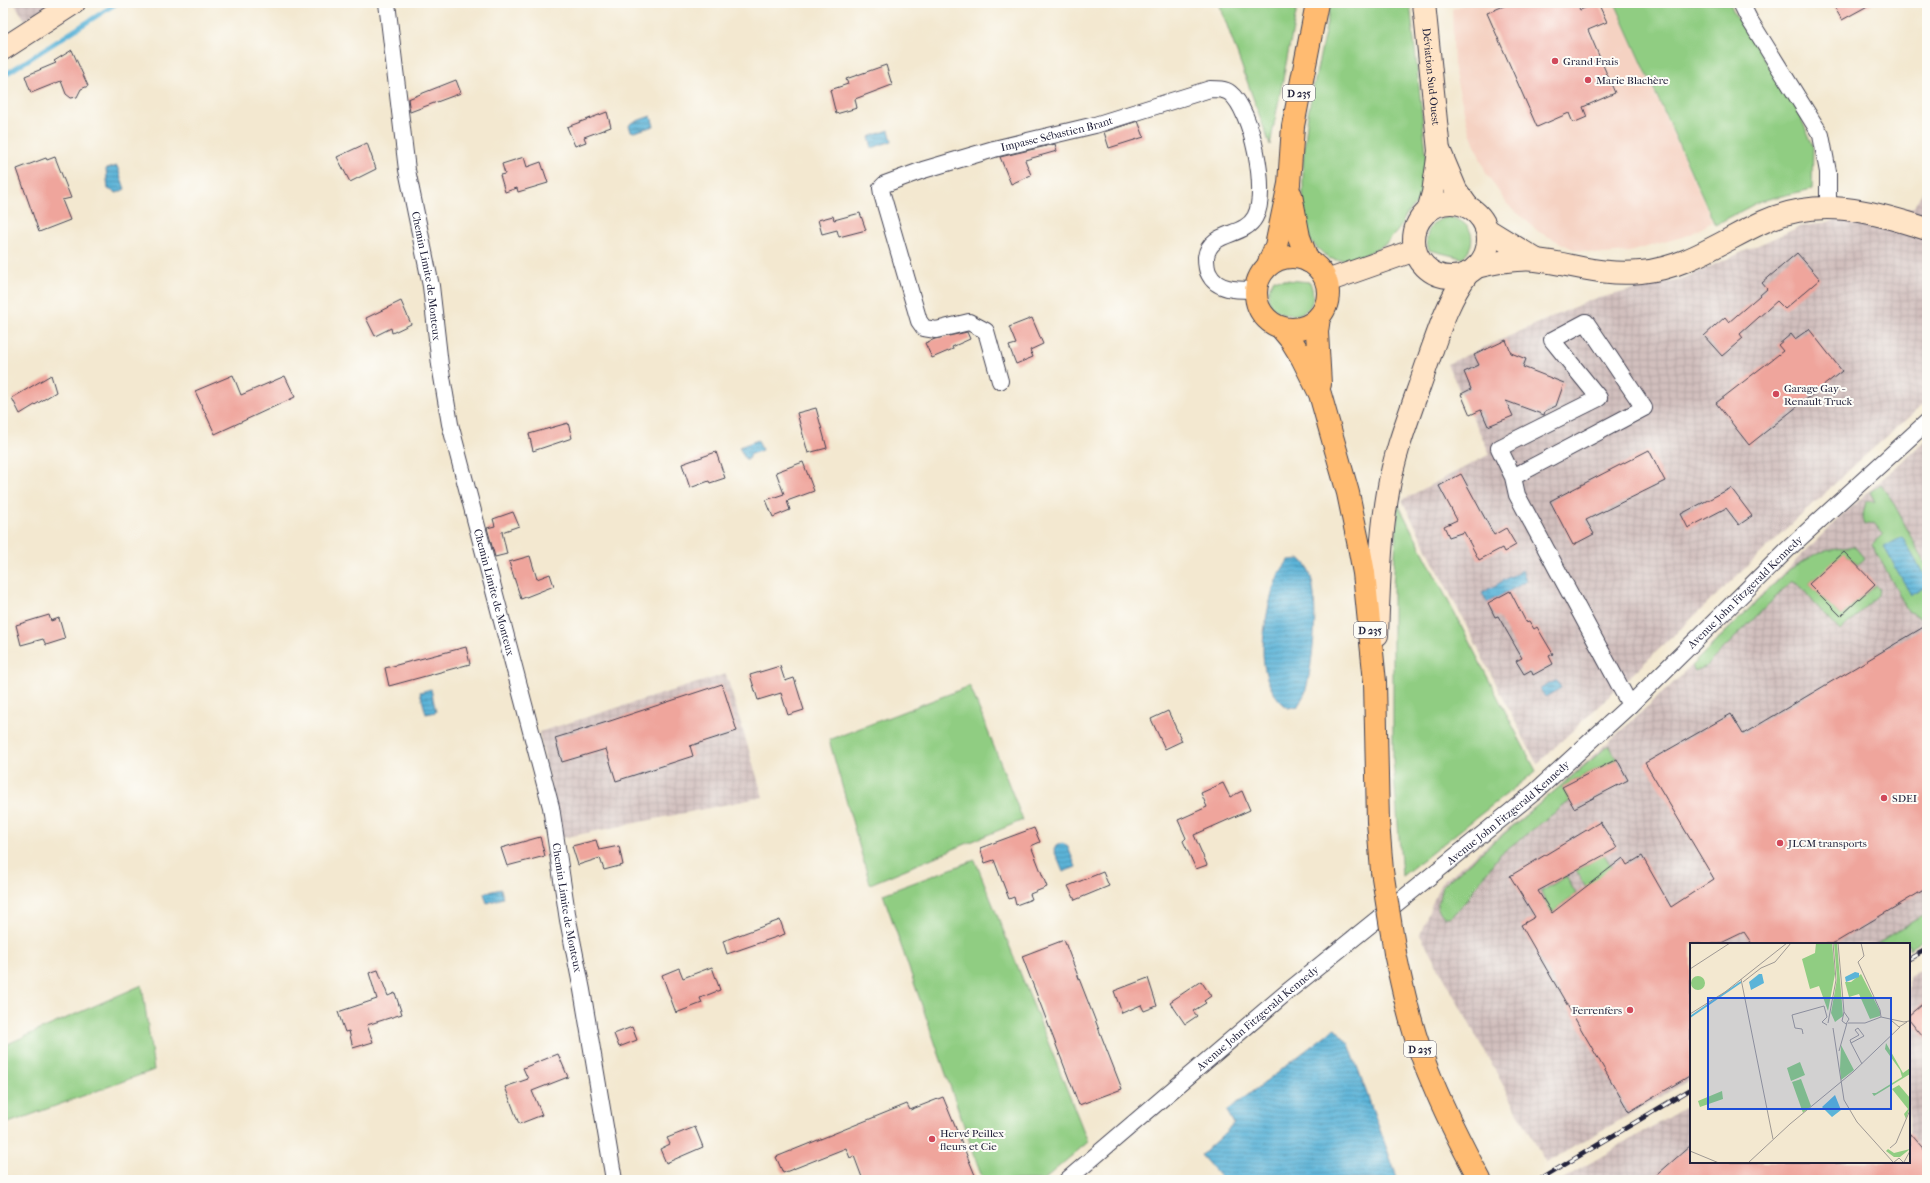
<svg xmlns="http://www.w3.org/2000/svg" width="1930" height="1183" font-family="'IM FELL French Canon',serif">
	<defs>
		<pattern id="industrial-grid" width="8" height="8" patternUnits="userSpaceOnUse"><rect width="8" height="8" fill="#d1bfbd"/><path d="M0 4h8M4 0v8" fill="none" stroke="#b3a4a3"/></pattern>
		<pattern id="water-rules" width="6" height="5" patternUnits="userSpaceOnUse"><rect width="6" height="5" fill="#5bb4d8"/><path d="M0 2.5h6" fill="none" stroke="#4b92b0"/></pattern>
	</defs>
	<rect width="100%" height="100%" fill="#fdfcf7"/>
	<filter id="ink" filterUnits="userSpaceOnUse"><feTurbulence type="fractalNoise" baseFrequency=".025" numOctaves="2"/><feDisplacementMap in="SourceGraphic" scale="8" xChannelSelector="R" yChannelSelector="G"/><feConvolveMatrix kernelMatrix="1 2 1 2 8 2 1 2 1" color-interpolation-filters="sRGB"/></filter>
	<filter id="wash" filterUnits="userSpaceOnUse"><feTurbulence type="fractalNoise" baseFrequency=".012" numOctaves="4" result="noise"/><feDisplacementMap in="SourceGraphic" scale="16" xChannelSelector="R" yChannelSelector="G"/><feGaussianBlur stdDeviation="0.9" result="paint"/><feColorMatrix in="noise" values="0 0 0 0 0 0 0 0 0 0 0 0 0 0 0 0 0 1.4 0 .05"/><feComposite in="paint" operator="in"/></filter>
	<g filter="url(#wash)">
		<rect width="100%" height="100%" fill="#f3e8d0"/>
		<path fill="#f5d2c2" d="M1468,3H1614L1712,222L1689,235L1629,252L1602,254L1575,250L1539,232L1507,204L1486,173L1468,127L1454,70L1452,9Z"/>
		<g fill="url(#industrial-grid)">
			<path d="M14,3H51L25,20Z"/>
			<path d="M1927,183V401L1859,461L1537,764L1402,500L1490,454L1447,364L1590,300L1684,278L1799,227L1914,207Z"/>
			<path d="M1927,439V938L1909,949V944H1691V1079L1546,1163L1420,934L1440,884L1556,789L1668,688L1842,515Z"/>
			<path d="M726,674L763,797L562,838L539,732Z"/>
			<path d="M1927,967V1180H1561L1691,1104V1162H1909V977Z"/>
		</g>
		<g fill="#90cd82" stroke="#59785e">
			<path d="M1219,3H1298L1270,145Z"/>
			<path d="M1331,3H1410L1427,161L1423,196L1407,214L1399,229L1387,243L1364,255L1348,260H1336L1328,258L1311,242L1305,223L1303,192V162L1308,113Z"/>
			<path d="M1615,3H1730L1735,15L1797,109L1813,146L1812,189L1760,201L1715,225Z"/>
			<path d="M1448,217C1472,220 1480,242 1462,258L1429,250C1423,233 1431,220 1448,217Z"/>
			<path d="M1274,279L1310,282C1329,331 1246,321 1274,279Z"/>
			<path d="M1881,484L1893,502L1927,567V621L1908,611L1872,544L1883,534L1874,523L1864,525L1862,519L1866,501L1875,502L1870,492Z"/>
			<path d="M1398,504L1536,771L1402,876L1393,760V587Z"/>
			<path d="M1854,546L1864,558L1858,565L1844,553L1809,584L1841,616L1875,585L1879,589L1878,595L1840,631L1815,604L1798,583L1792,581L1705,667L1695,671L1691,666L1790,569L1820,552Z"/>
			<path d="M970,686L1023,820L870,884L829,740Z"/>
			<path d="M1609,745L1617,759L1562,787L1570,801L1499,855L1466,901L1451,917H1444L1437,908L1442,886Z"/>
			<path d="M1604,854L1615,873L1586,888L1576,871Z"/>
			<path d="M975,860L1088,1142L1043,1180H983L883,894Z"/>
			<path d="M1566,876L1576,894L1555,911L1551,912L1541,892Z"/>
			<path d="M1927,913V937L1909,949V944H1875Z"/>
			<path d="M142,985L154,1070L3,1125V1046Z"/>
		</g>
		<g fill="url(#water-rules)" stroke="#3e6b8a">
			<path d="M651,116L654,126L634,132L631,131L629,126L631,123Z"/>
			<path d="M889,130L892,141L872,148L869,137Z"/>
			<path d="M117,166L125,189L117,193L108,189L106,169Z"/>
			<path d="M758,440L762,450L751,454L749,459H745L739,447Z"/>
			<path d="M1902,537L1927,580V586L1911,595L1884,547Z"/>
			<path d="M1301,559C1324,577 1313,667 1305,693C1303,697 1300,702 1298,706L1288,708C1256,684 1261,640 1269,605C1272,595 1274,582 1280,573C1282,568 1286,564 1289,560Z"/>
			<path d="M1522,570L1527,581L1488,603L1482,593Z"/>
			<path d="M1557,680L1561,688L1545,697L1540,689Z"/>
			<path d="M431,689L436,712L426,714L420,692Z"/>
			<path d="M1062,843L1067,845L1076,867L1063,872L1054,850L1056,846Z"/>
			<path d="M501,889L503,898L487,903L484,893Z"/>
			<path d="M1335,1028L1349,1044L1398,1180H1223L1201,1155L1234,1124L1227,1111Z"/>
		</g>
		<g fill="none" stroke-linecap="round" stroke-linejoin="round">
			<path stroke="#5bb4d8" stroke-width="4.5" d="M3,76L117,3"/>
		</g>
		<g id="blocks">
			<g fill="#efa59c">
				<path d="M1511,3H1577L1580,10L1598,3L1607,22L1588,30L1615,93L1583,107L1587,117L1573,123L1569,113L1537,127L1487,13Z"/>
				<path d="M1832,3H1873L1842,20Z"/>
				<path d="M72,50L88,86L81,89L77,97L71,98L66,94L61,81L31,93L25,76L56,63L54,61Z"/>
				<path d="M886,65L892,85L855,99L857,108L836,114L830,90L848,84L846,79Z"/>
				<path d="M456,80L461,93L410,112L408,99Z"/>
				<path d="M607,112L611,127L584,137L586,142L575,146L567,127Z"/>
				<path d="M1138,121L1144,137L1109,148L1104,132Z"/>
				<path d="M367,143L376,169L350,182L337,157Z"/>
				<path d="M1055,144L1057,151L1025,160L1031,175L1011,184L1000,157Z"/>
				<path d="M55,157L71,198L62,200L70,220L39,232L17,169L46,158L47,160Z"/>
				<path d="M524,157L527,167L541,162L548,183L518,192L517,188L505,192L500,175L505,174L502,164Z"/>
				<path d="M860,213L866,230L839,237L837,230L822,234L818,220L833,216L834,220Z"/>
				<path d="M1797,253L1820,279L1785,309L1777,301L1740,334L1743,338L1722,356L1704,336L1725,317L1729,322L1767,289L1762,283Z"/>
				<path d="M401,301L411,324L392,333L391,328L375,336L366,318Z"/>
				<path d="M1032,318L1043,344L1030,350L1033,357L1016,364L1009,346L1016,344L1009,327Z"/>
				<path d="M1809,329L1842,371L1749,445L1716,403L1783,351L1778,345L1791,334L1795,339Z"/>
				<path d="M967,332L970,339L952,347L953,349L932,358L925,343L935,339Z"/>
				<path d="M1506,340L1511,353L1526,359L1523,367L1564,383L1556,406L1545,411L1544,415L1506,401L1513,416L1488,426L1481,410L1470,415L1461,394L1471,389L1464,372L1479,365L1474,355Z"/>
				<path d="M51,375L56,392L20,414L12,398Z"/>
				<path d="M233,375L241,395L285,376L295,397L215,434L195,391Z"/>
				<path d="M816,408L827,448L808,453L797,413Z"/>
				<path d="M568,423L572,438L533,451L529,434Z"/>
				<path d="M1649,450L1665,481L1586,520L1594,534L1573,545L1550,501Z"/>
				<path d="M716,452L725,478L710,483L709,481L690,488L682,464Z"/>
				<path d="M803,462L814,491L787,501L790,510L773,517L766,500L784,494L776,472Z"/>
				<path d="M1461,474L1494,535L1506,528L1516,545L1504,552L1502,548L1479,560L1464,532L1449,537L1444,526L1457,520L1439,486Z"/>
				<path d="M1731,488L1752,516L1739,525L1726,508L1688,528L1681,514Z"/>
				<path d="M513,512L519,526L502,532L507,554L495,557L487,528L495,526L493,519Z"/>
				<path d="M1844,552L1875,584L1841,616L1809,584Z"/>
				<path d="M530,556L537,579L550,574L554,586L521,599L509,562Z"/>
				<path d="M1510,591L1526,622L1529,621L1534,629L1537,627L1553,654L1549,656L1553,664L1533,675L1531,670L1524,674L1516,661L1522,658L1498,616L1495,617L1488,603Z"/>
				<path d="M49,615L51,621L59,618L65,639L46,645L43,639L21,645L16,625Z"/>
				<path d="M1927,625V888L1833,944H1752L1744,932L1719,944H1691V1075L1629,1112L1521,925L1535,917L1510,876L1600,822L1617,848L1538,891L1552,913L1623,858L1627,865L1642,856L1671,907L1714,879L1645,763L1731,714L1743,734Z"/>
				<path d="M466,647L470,664L389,686L385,668Z"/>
				<path d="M780,666L785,681L794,678L804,710L788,715L781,693L758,700L750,675Z"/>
				<path d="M722,684L737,731L690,746L693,756L616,781L606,749L562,762L555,738L607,722Z"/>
				<path d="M1168,711L1182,741L1165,749L1151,719Z"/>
				<path d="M1617,759L1628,780L1574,808L1562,787Z"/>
				<path d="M1223,783L1230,797L1242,791L1250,810L1194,835L1207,865L1196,869L1183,841L1186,838L1178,820L1207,807L1201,793Z"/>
				<path d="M1034,828L1040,842L1031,846L1047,887L1030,894L1032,899L1016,905L1014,897L1009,899L994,860L985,863L980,848Z"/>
				<path d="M540,837L545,856L507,866L501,848Z"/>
				<path d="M596,840L599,850L619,846L623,865L604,870L600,858L578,865L572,846Z"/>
				<path d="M1103,872L1109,886L1075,900L1068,886Z"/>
				<path d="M780,920L785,934L727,954L723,941Z"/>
				<path d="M1064,940L1122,1089L1079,1105L1022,956Z"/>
				<path d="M712,967L720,990L700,998L702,1003L676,1013L662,975L679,968L683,978Z"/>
				<path d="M378,970L388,996L395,993L402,1014L367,1025L373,1042L353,1048L349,1031L345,1032L338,1012L377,999L369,973Z"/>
				<path d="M1148,978L1157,1006L1144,1011L1141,1005L1122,1013L1114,991Z"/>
				<path d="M1201,981L1211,996L1204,1001L1206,1003L1193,1011L1197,1016L1185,1024L1170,1002Z"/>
				<path d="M1927,1000V1041L1909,1019V1015Z"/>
				<path d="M632,1027L637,1040L619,1047L614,1034Z"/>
				<path d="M558,1054L568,1077L532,1091L542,1115L519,1124L505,1087L528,1079L523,1068Z"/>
				<path d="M943,1097L977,1180H863L854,1156L850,1158L846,1148L783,1173L776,1157L907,1104L910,1110Z"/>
				<path d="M695,1127L703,1147L666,1163L660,1149L670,1144L667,1138Z"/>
				<path d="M1909,1133L1927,1154V1180H1651L1691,1145V1162H1909Z"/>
			</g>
		</g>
	</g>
	<g filter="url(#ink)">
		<use href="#blocks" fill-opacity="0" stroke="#414051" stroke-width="1"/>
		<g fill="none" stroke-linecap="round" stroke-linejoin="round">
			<defs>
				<g id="street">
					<path id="s1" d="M387,3L407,170L431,286L440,365L450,424L551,807L568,920L582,990L614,1180"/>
					<path d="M1741,3L1749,19L1821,135L1828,172V207"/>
					<path id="s2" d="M1000,381L986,331L969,322L936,330L924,328L919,321L882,194L881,188L885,184L923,170L994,149L1095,125L1210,89C1217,89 1225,89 1230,93C1252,110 1269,193 1255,217C1244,238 1210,230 1206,257C1206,262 1206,269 1209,274C1217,291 1239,290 1255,290"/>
					<path d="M1513,477L1499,448L1599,398L1552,340L1586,322L1644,408L1513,477L1517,495L1630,705"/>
					<path id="s3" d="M1067,1180L1287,992L1536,791L1630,705L1788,549L1927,422"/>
				</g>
				<g id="secondary">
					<path id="s4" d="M1424,3L1439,151L1433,193L1428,211"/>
					<path d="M3,49L74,3"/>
					<path d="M1440,152L1456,190L1468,207"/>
					<circle cx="1451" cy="240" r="37"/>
					<path d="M1486,229L1535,259"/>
					<path d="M1476,267C1493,263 1518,258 1536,260C1574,264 1600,276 1641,272C1686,268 1722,241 1763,222C1819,196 1872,211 1927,229"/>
					<path d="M1327,281L1415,250"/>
					<path d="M1377,635C1379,587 1380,539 1388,492C1395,448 1413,406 1427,364C1438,333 1448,300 1468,273"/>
				</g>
				<g id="primary">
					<path d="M1291,195L1299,237L1308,261"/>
					<circle cx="1292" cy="293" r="36"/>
					<path d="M1268,265L1276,246L1289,184L1293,126L1317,3"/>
					<path d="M1319,317L1317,332L1320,384"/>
					<path d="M1281,328L1291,340L1302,358L1320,394L1348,493L1359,546L1364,573L1375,682L1378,822L1382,871"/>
					<path d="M1395,953C1404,996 1414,1040 1432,1081C1446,1115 1463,1148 1480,1180"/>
				</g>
			</defs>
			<use href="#street" stroke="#414051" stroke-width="18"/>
			<use href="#secondary" stroke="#414051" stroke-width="24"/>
			<use href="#primary" stroke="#414051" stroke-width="24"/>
			<use href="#street" stroke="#fff" stroke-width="16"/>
			<use href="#secondary" stroke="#ffe4c6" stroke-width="22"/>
			<use href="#primary" stroke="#ffbb71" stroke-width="22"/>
			<defs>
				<g id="rail">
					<path d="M1909,959L1927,949"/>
					<path d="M1539,1180L1691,1089"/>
				</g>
			</defs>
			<use href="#rail" stroke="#22223b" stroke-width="4.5"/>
			<use href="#rail" stroke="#fdfcf7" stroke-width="3" stroke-dasharray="9" stroke-linecap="butt"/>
			<defs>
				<path id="primary-bridge" d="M1382,871L1395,953"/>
			</defs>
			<use href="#primary-bridge" stroke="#414051" stroke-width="24" stroke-linecap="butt"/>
			<use href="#primary-bridge" stroke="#ffbb71" stroke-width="22"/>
		</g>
	</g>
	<g fill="#d1495b" stroke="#fdfcf7" stroke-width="1.5">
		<circle cx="1555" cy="61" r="4"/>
		<circle cx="1588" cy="80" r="4"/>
		<circle cx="1776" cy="394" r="4"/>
		<circle cx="1884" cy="798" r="4"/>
		<circle cx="1780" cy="843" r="4"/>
		<circle cx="1630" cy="1010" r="4"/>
		<circle cx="932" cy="1139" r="4"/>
	</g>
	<g text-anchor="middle" stroke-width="4" stroke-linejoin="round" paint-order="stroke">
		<g fill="#fdfcf7" stroke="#646373" stroke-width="1">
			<rect x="1283" y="85" width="32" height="16" rx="3"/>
			<rect x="1354" y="622" width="32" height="16" rx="3"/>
			<rect x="1404" y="1041" width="32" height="16" rx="3"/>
		</g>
		<g font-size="10" font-weight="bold" fill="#22223b">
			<text x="1299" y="97">D 235</text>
			<text x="1370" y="634">D 235</text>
			<text x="1420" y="1053">D 235</text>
		</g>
		<g font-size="11" fill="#22223b" stroke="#fdfcf7" text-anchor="start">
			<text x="1563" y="65">Grand Frais</text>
			<text x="1596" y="84">Marie Blachère</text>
			<text x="1784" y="392">Garage Gay -<tspan x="1784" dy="13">Renault Truck</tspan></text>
			<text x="1892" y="802">SDEI</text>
			<text x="1788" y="847">JLCM transports</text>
			<text x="1622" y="1014" text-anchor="end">Ferrenfers</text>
			<text x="940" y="1137">Hervé Peillex<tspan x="940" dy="13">fleurs et Cie</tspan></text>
		</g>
		<g font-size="11" fill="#22223b" stroke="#fdfcf7">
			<text dy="4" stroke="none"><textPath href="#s4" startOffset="74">Déviation Sud-Ouest</textPath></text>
			<text dy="4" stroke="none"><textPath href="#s2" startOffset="449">Impasse Sébastien Brant</textPath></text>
			<text dy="4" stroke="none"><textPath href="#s1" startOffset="276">Chemin Limite de Monteux</textPath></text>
			<text dy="4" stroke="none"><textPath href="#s3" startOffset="898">Avenue John Fitzgerald Kennedy</textPath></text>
			<text dy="4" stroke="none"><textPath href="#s1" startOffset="600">Chemin Limite de Monteux</textPath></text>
			<text dy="4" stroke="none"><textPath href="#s3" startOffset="574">Avenue John Fitzgerald Kennedy</textPath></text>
			<text dy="4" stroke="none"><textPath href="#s1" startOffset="924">Chemin Limite de Monteux</textPath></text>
			<text dy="4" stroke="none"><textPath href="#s3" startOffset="250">Avenue John Fitzgerald Kennedy</textPath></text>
		</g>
	</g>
	<g transform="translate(1690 943)">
		<rect width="220" height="220" fill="#f3e8d0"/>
		<path d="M126,0H142L145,31L138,68L129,43L120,46L112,16L125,10ZM144,0H147L153,73L145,79L141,70L147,36ZM171,31L190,68V73L180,76L169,51L159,54L155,39H161ZM1 40a7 7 0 1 1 14 0a7 7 0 1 1-14 0ZM196,100L213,130L220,125V131L184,153L182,150H186L212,134L210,127L195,106ZM151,102L164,127L151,137L150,126ZM110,119L115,132L101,138L97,125ZM111,136L121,163L113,170L102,139ZM209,142L220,155V164L216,176L214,171L218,166L202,146ZM32,148L33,156L10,164L8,158ZM198,206L204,210L220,206L210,214H204L196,208Z" fill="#90cd82"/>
		<path d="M165,29L169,30V34L156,39L155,34ZM69,31H72L74,40L61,47L59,39ZM145,152L151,167L142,174L132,164Z" fill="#5bb4d8"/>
		<path fill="none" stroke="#5bb4d8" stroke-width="2" d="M0,74L51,39"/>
		<path fill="none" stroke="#9f9994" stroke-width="1" d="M148,0L154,69L152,78L156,81L159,76L154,69M171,0L174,13L168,19L190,67L191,74M0,26L40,0M51,36L83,196M53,39L71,25L85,19L101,0M0,71L35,49L97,0M202,78L209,84L217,79M138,80L146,37L143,0M158,80H175L191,74L214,79L219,78M143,85L154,157L167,179L203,219M113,91L112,86L105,85L102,72L134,63L137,74L132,79L137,82M161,100L160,97L169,92L165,87L168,85L174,93L161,100L172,121M149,108L157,80M200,205L206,200L220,167M0,208L29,220M214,219L220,208M58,220L100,181L163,129L210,84M203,220L209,215L214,220"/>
		<path fill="#1d4ed8" fill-opacity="0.15" stroke="#1d4ed8" stroke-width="2" d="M18,55H201V166H18Z"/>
		<rect width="220" height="220" fill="none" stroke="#22223b" stroke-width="2"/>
	</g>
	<rect width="1930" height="1183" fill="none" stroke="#fdfcf7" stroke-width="16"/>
</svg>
